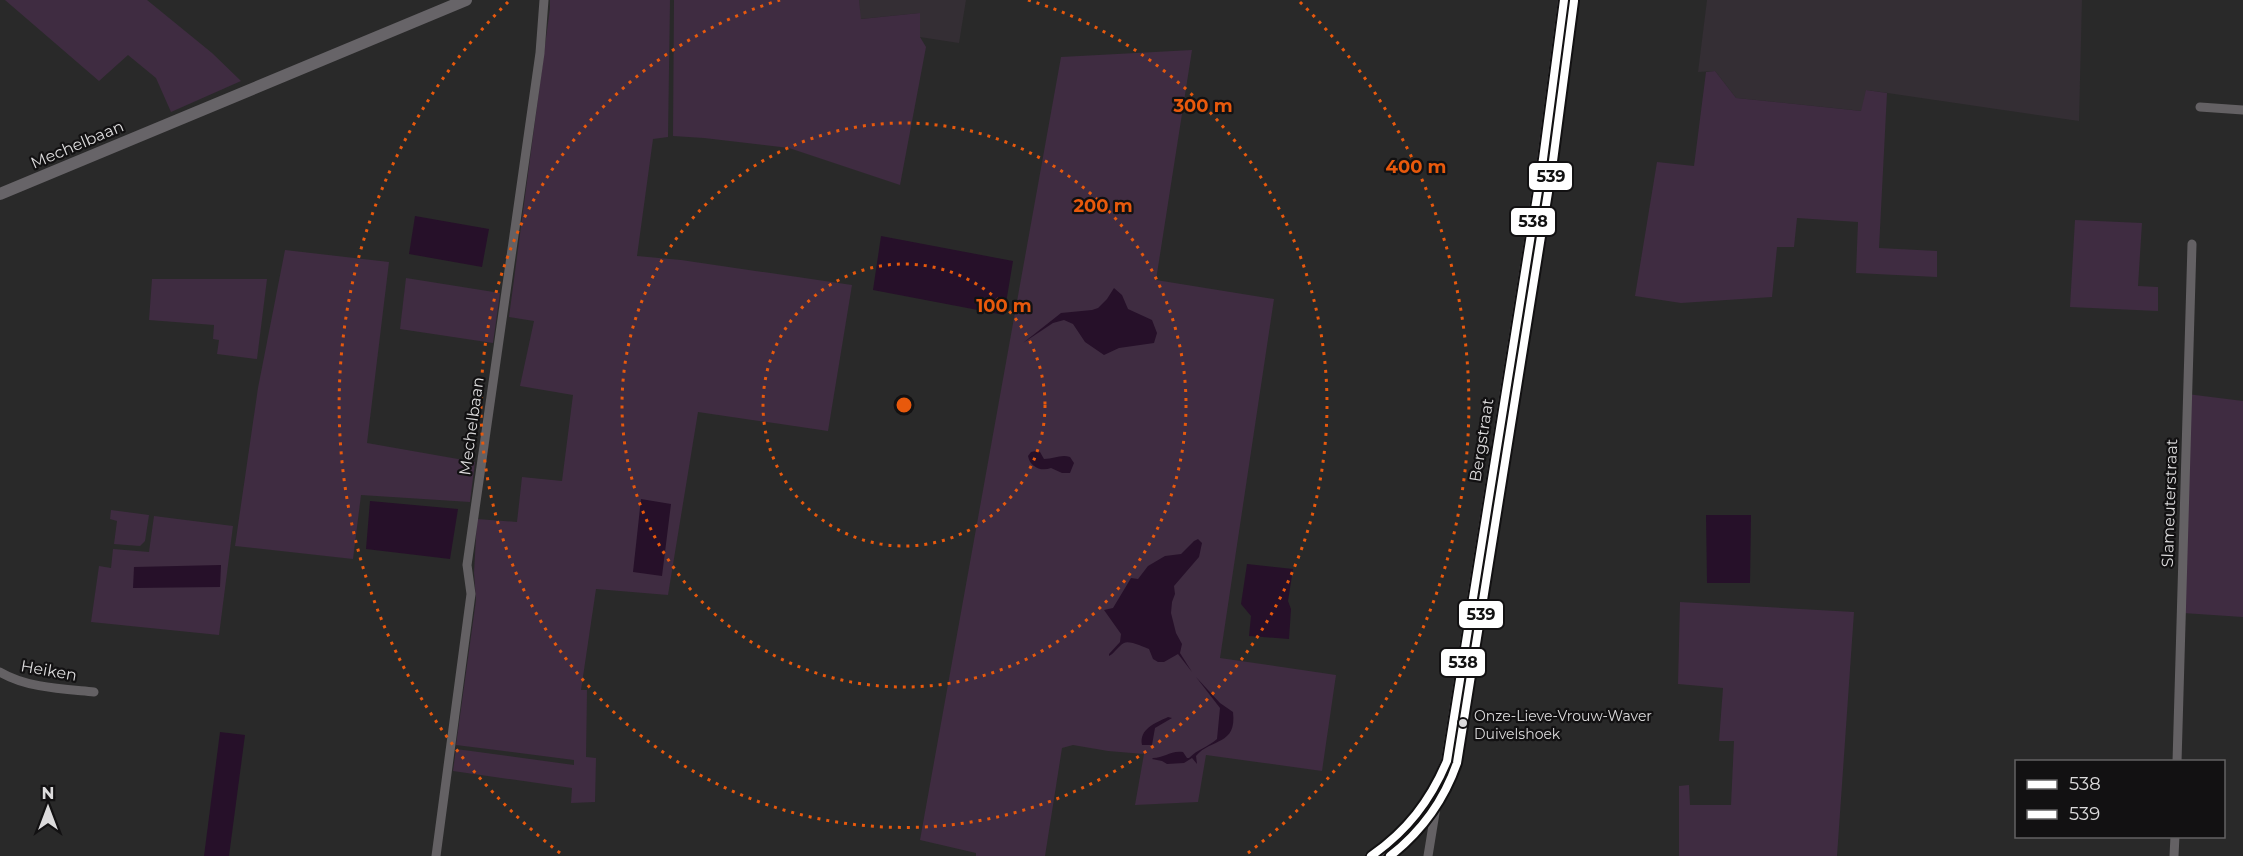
<svg xmlns="http://www.w3.org/2000/svg" width="2243" height="856" font-family="Montserrat,sans-serif">
	<rect width="100%" height="100%" fill="#292929"/>
	<g fill="#342e34">
		<path d="M859,0H966L959,43L920,37V13L860,19Z"/>
		<path d="M1707,0H2082L2079,121L1867,90L1862,111L1736,98L1715,71L1698,72Z"/>
	</g>
	<g fill="#3f2c41">
		<path d="M5,0H147L212,53L241,81L171,112L156,78L128,55L99,81Z"/>
		<path d="M550,0H670L668,137L653,139L637,256L681,260L852,285L828,431L698,412L668,595L596,589L581,690H587L586,757L596,758L595,802L571,803L572,788L453,771L456,749L574,765V760L456,745L476,600L474,573L477,519L517,522L522,477L562,481L573,395L520,386L534,321L509,317L550,8Z"/>
		<path d="M674,0H859L861,19L920,13V37L926,47L900,185L789,148L704,138L673,136Z"/>
		<path d="M1192,50L1156,280L1274,299L1220,658L1336,675L1322,771L1206,755L1198,802L1135,805L1144,754L1108,751L1073,745L1062,748L1045,856H976V853L920,840L1061,57Z"/>
		<path d="M1715,71L1736,98L1861,111L1866,90L1887,93L1879,248L1937,251V277L1856,273L1858,222L1797,218L1794,247H1777L1772,297L1681,303L1635,296L1657,162L1694,166L1706,72Z"/>
		<path d="M2075,220L2142,223L2138,286L2158,287V311L2070,307Z"/>
		<path d="M285,250L389,262L367,443L475,462L470,502L361,495L353,559L235,546L258,388Z"/>
		<path d="M406,278L500,293L493,343L400,329Z"/>
		<path d="M152,279H267L257,359L217,354L219,340L213,339L214,325L149,320Z"/>
		<path d="M2187,394L2243,401V617L2183,613Z"/>
		<path d="M111,510L149,515L145,541L140,546L114,544L117,521L110,519Z"/>
		<path d="M154,516L233,526L219,635L91,622L99,566L111,568L113,549L149,552Z"/>
		<path d="M1680,602L1854,612L1837,856H1679V786L1689,785L1690,805H1731L1734,741H1719L1723,688L1678,684Z"/>
	</g>
	<g fill="#261029">
		<path d="M415,216L489,229L482,267L409,254Z"/>
		<path d="M881,236L1013,261L1004,315L873,290Z"/>
		<path d="M1114,288L1122,295L1128,309L1152,320L1157,333L1154,343L1119,348L1104,355L1085,342L1073,324L1064,320L1053,323L1023,343L1061,313L1092,310L1098,308L1107,299Z"/>
		<path d="M1036,451L1040,452L1044,459C1054,459 1061,454 1070,457L1074,463L1070,473H1062L1051,468C1041,472 1030,467 1028,456L1031,452Z"/>
		<path d="M641,499L671,504L662,576L633,572Z"/>
		<path d="M370,501L458,509L450,559L366,549Z"/>
		<path d="M1706,515H1751L1750,583H1707Z"/>
		<path d="M1198,539L1202,543L1199,557L1174,586L1175,594L1172,602L1171,613L1176,633L1182,644L1180,653L1192,672L1178,654L1164,662H1158L1153,659L1149,649C1144,647 1129,640 1124,643C1118,646 1115,653 1109,656V654L1120,642L1121,634L1104,610L1113,608L1131,578L1138,579L1148,566L1165,556L1181,554L1194,541Z"/>
		<path d="M1247,564L1293,569L1288,601L1291,609L1289,639L1249,636L1251,616L1241,604Z"/>
		<path d="M221,565L220,587L133,588L134,567Z"/>
		<path d="M1196,677L1220,703L1233,712C1237,746 1211,738 1196,756L1197,764L1192,758L1184,763L1167,764L1162,761L1152,759L1153,758C1164,758 1171,750 1183,752L1187,758H1189C1198,749 1208,747 1217,739L1220,708Z"/>
		<path d="M1168,717L1172,718L1155,728L1152,745H1142C1139,729 1155,723 1168,717Z"/>
		<path d="M220,732L245,735L229,856H204Z"/>
	</g>
	<g fill="none" stroke-linecap="round" stroke-linejoin="round">
		<g stroke="#646164" stroke-width="9">
			<path d="M2200,107L2243,110"/>
			<path d="M0,672C27,688 64,689 94,692"/>
			<path d="M2177,762L2192,244"/>
			<path d="M436,856L471,594L467,565L540,53L544,0"/>
			<path d="M1428,856L1436,807L1434,792"/>
			<path d="M2174,856L2175,836"/>
		</g>
		<g stroke="#676468" stroke-width="12">
			<path d="M0,194L466,0"/>
			<path d="M1371,856C1408,833 1432,801 1447,761L1543,159L1564,0"/>
		</g>
		<defs>
			<path id="bus-1" d="M1371,856C1407,831 1430,801 1447,761L1543,159L1564,0"/>
			<path id="bus-2" d="M1390,856C1421,832 1444,800 1457,763L1553,161L1574,1"/>
		</defs>
		<use href="#bus-1" stroke="#121112" stroke-width="12"/>
		<use href="#bus-2" stroke="#121112" stroke-width="12"/>
		<use href="#bus-1" stroke="#fff" stroke-width="8"/>
		<use href="#bus-2" stroke="#fff" stroke-width="8"/>
	</g>
	<g fill="none" stroke="#e8590c" stroke-width="3" stroke-dasharray="3 6">
		<circle cx="904" cy="405" r="141"/>
		<circle cx="904" cy="405" r="282"/>
		<path d="M1028 0A423 423 0 1 1 780 0"/>
		<path d="M560 853A565 565 0 0 1 508 2M1300 2A565 565 0 0 1 1248 853"/>
	</g>
	<circle fill="#dcdbdc" stroke="#121112" stroke-width="2" cx="1463" cy="723" r="5"/>
	<g text-anchor="middle" stroke-width="4.5" stroke-linejoin="round" paint-order="stroke">
		<g font-size="14" fill="#dcdbdc" stroke="#121112" text-anchor="start">
			<text x="1474" y="721">Onze-Lieve-Vrouw-Waver<tspan x="1474" dy="18">Duivelshoek</tspan></text>
		</g>
		<g font-size="16" fill="#dcdbdc" stroke="#121112">
			<text transform="translate(77 144) rotate(-23)" y="6">Mechelbaan</text>
			<text transform="translate(471 426) rotate(-82)" y="6">Mechelbaan</text>
			<text transform="translate(1481 440) rotate(-81)" y="6">Bergstraat</text>
			<text transform="translate(2169 503) rotate(-88)" y="6">Slameuterstraat</text>
			<text transform="translate(49 670) rotate(10)" y="6">Heiken</text>
		</g>
	</g>
	<circle cx="904" cy="405" r="9" fill="#e8590c" stroke="#121112" stroke-width="3"/>
	<g font-size="18" text-anchor="middle" font-weight="bold" fill="#e8590c" stroke="#121112" stroke-width="4.5" stroke-linejoin="round" paint-order="stroke">
		<text x="1203" y="112">300 m</text>
		<text x="1416" y="173">400 m</text>
		<text x="1103" y="212">200 m</text>
		<text x="1004" y="312">100 m</text>
	</g>
	<g stroke="#121112" stroke-width="2">
		<rect x="1528" y="162" width="45" height="29" rx="6" fill="#fff"/>
		<rect x="1510" y="207" width="46" height="29" rx="6" fill="#fff"/>
		<rect x="1458" y="600" width="46" height="29" rx="6" fill="#fff"/>
		<rect x="1440" y="648" width="46" height="29" rx="6" fill="#fff"/>
	</g>
	<g font-size="16" text-anchor="middle" font-weight="bold" fill="#111">
		<text x="1551" y="182">539</text>
		<text x="1533" y="227">538</text>
		<text x="1481" y="620">539</text>
		<text x="1463" y="668">538</text>
	</g>
	<rect x="2015" y="760" width="210" height="78" fill="#121112" stroke="#636263" stroke-width="1.5"/>
	<rect x="2027" y="780" width="30" height="9" fill="#ffffff" stroke="#636263" stroke-width="1.5"/>
	<text x="2069" y="790" font-size="18" fill="#dcdbdc">538</text>
	<rect x="2027" y="810" width="30" height="9" fill="#ffffff" stroke="#636263" stroke-width="1.5"/>
	<text x="2069" y="820" font-size="18" fill="#dcdbdc">539</text>
	<g transform="translate(48 808)" stroke="#121112" stroke-width="4.5" paint-order="stroke">
	<path d="M0-4.5L10 22L0 15L-10 22Z" fill="#dcdbdc"/>
	<text y="-9" font-size="16" font-weight="bold" text-anchor="middle" fill="#dcdbdc">N</text>
	</g>
</svg>
